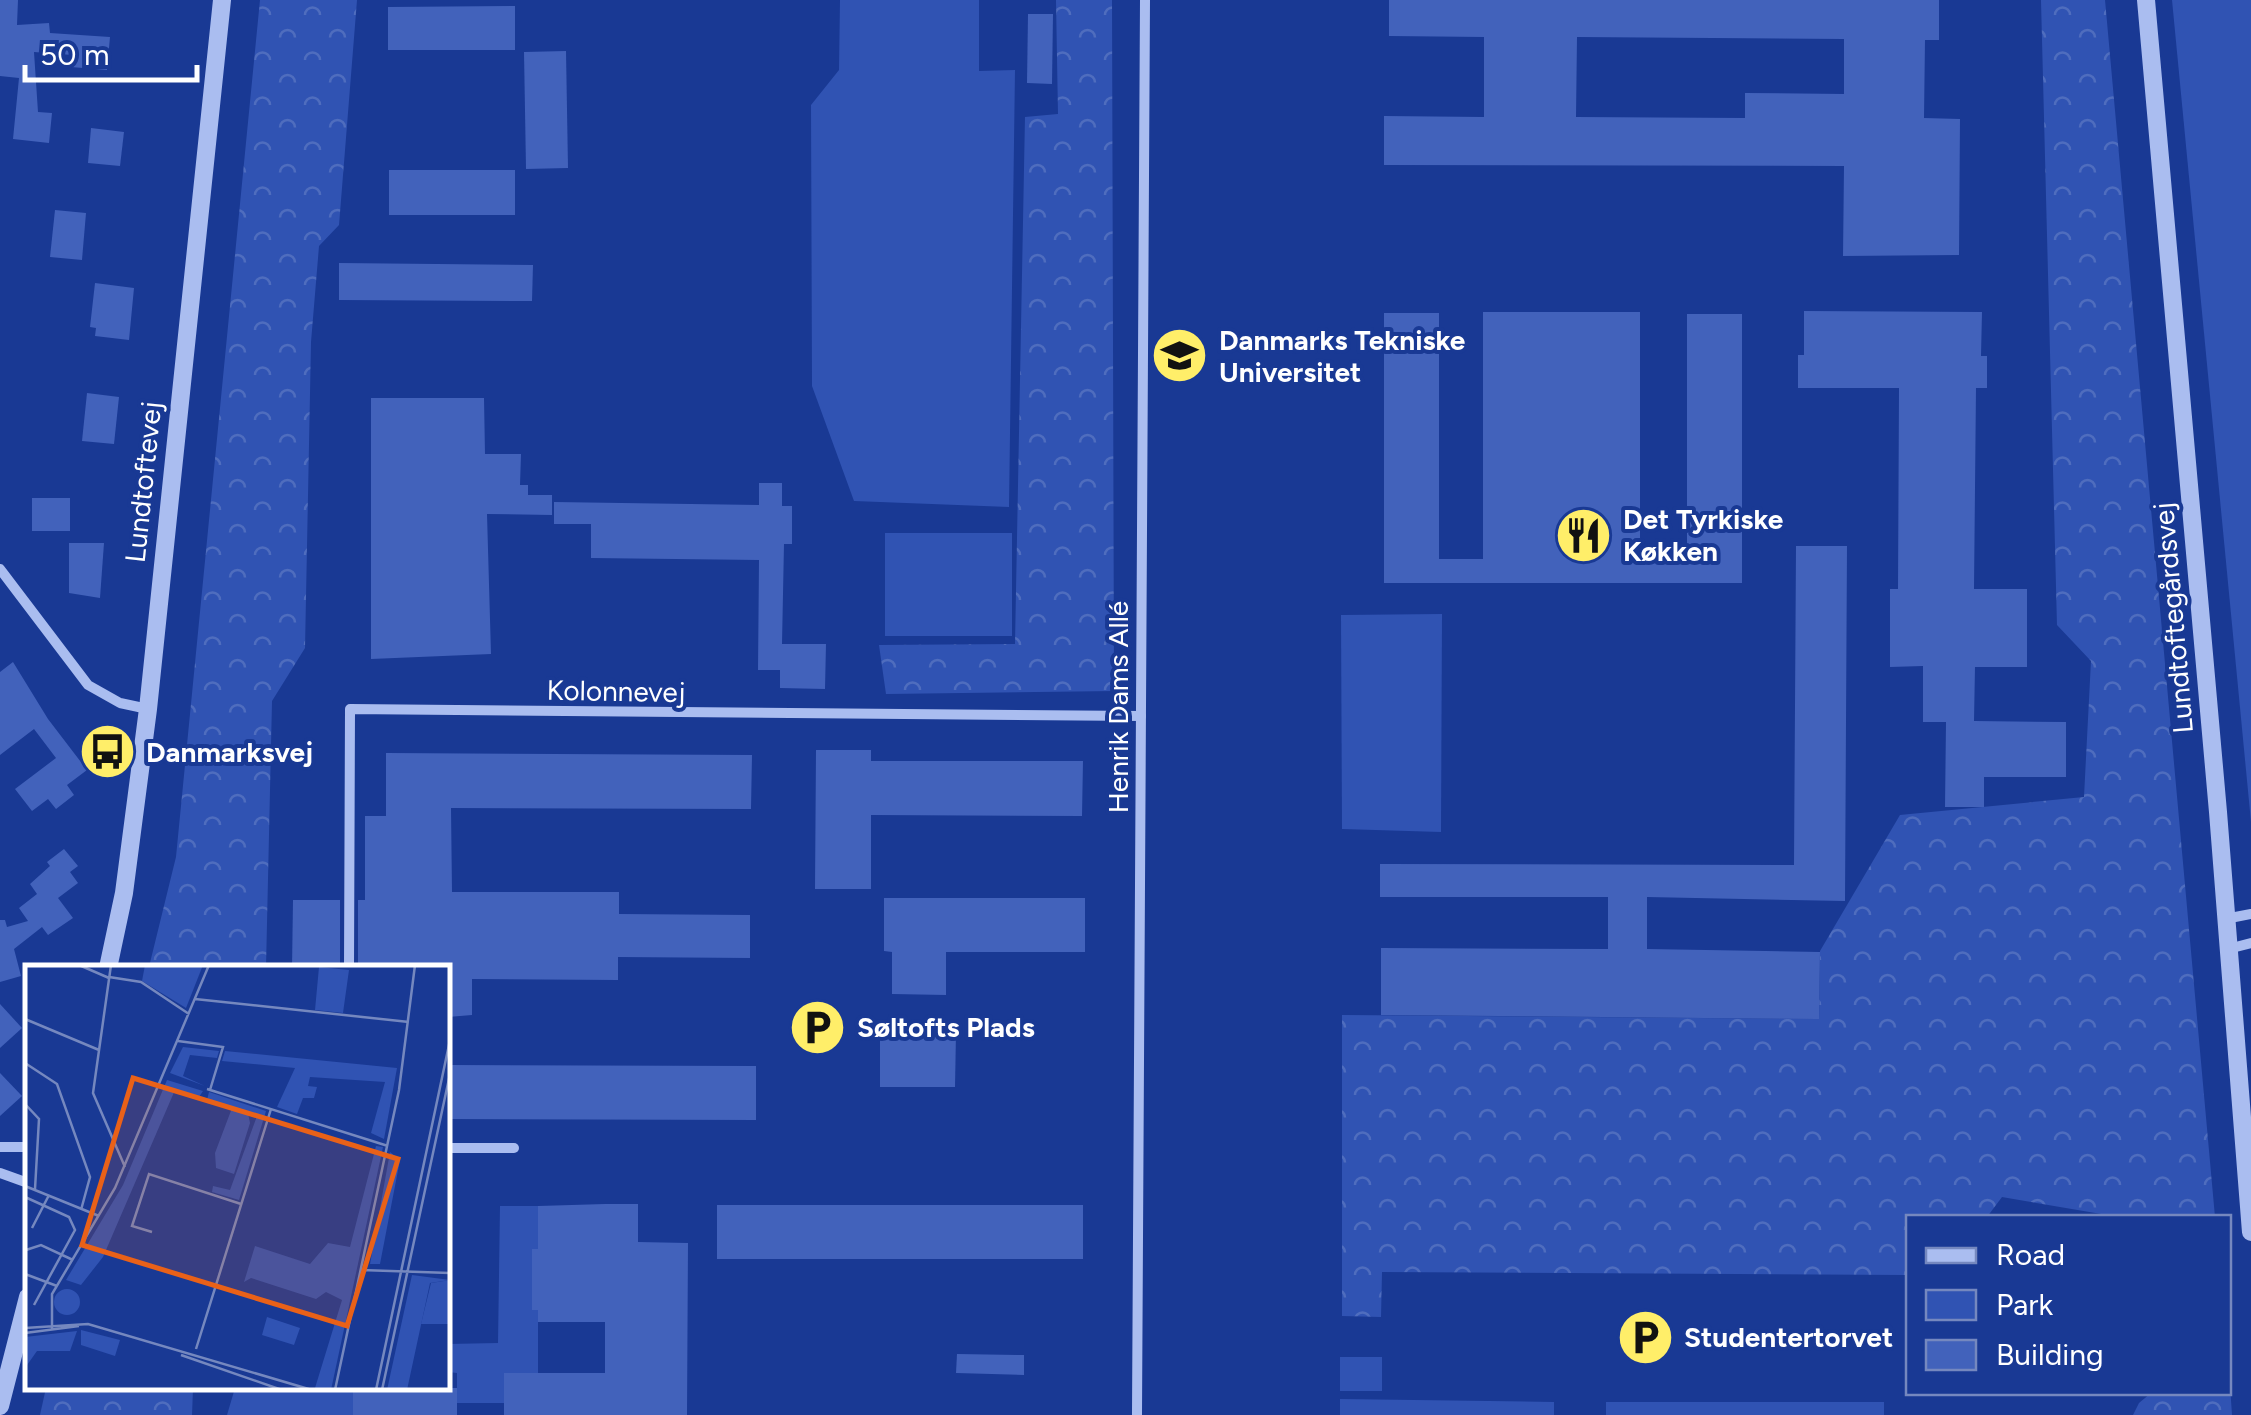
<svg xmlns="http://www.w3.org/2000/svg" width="2251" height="1415" font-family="Figtree,sans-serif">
	<defs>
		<pattern id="forest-crowns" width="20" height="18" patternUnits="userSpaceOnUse" patternTransform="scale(2.5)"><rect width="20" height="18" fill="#3053b3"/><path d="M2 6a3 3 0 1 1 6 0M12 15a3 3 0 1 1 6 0" fill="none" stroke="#4f6dbe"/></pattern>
	</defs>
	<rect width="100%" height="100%" fill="#193994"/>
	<g fill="#3053b3">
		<path d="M840,0H979V71L1015,70L1009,507L854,501L812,386L811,105L839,70Z"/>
		<path d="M2172,0H2251V822Z"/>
		<rect x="885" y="533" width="127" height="103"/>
		<path d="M1442,614L1441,832L1342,829L1341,615Z"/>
		<path d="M500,1206H538V1249L532,1250V1268L538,1269V1373H504V1403H457V1373L448,1372V1344L498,1343Z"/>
		<rect x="1340" y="1357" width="42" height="34"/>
		<path d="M235,1388H353V1415H227Z"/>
		<path d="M1340,1399L1554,1402V1415H1340Z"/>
		<rect x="1606" y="1402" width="278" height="13"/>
	</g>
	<g fill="url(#forest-crowns)">
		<path d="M260,0H357L339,225L319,246L311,342L305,648L272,701L266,967H149L176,857Z"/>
		<path d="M1056,0H1112L1114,691L886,694L879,645L1015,644L1025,117L1058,114Z"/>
		<path d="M2041,0H2105L2215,1217H2119L2002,1197L1987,1217L1908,1218V1275L1382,1272L1381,1317L1342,1316V1015L1819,1019L1820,951L1900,815L2084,797L2091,661L2057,625Z"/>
		<path d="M2229,1371L2232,1415H2133L2139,1403L2151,1393L2228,1392Z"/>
		<path d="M46,1388H193L192,1415H40Z"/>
	</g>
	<g fill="#4262bb" fill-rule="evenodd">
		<path d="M0,0H18L17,25L49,23L50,33L110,37L107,70L71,67L72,55L34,52L38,112L52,113L49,143L13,139L19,78L0,76Z"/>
		<path d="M1389,0H1939V40H1925L1924,118L1960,119L1959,255L1843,256L1844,166L1384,165V116L1484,117V37L1389,36ZM1577,37L1844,39V94L1745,93V118L1576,117Z"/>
		<path d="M515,6V50H388V7Z"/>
		<path d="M1028,14H1053L1052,84L1027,83Z"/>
		<path d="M566,51L568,168L526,169L524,52Z"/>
		<path d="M91,128L124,132L120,166L88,163Z"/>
		<rect x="389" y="170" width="126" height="45"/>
		<path d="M55,210L86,213L82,260L50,257Z"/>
		<path d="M339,263L533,265L532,301L339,300Z"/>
		<path d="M95,283L134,288L129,340L95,336L96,328L90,327Z"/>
		<path d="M1804,311L1982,312L1981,356H1987V388H1976L1974,589H2027V667H1975L1974,721L2066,722V777H1984V807H1945L1946,722H1923V666L1890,667V589H1898L1899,388H1798V355H1804Z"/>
		<path d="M1483,312H1640V561H1687V314H1742V583H1384V313H1439V559H1483Z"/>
		<path d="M87,393L119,397L114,444L82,441Z"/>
		<path d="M371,398H484L485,454H521L520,485H528V495H552V515L487,514L491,654L371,659Z"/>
		<path d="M759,483H782V506H792V544H784L782,644H826L825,689L780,688V670H758L759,560L591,558V524H554V502L759,505Z"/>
		<rect x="32" y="498" width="38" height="33"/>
		<path d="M69,543H104L100,598L69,593Z"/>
		<path d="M1796,546H1847L1845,901L1647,897V949L1820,952L1819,1019L1381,1015V948L1608,949V897H1380V864L1794,865Z"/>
		<path d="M13,662L48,719L87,770L67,785L74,795L56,809L48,799L32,811L15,789L56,758L34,729L0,755V672Z"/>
		<path d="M816,750H871V761H1083L1082,816L871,815V889H815Z"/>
		<path d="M386,753L752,755L751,809L451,808L452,892H619V914L750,915V958L618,957V980L472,979V1015L448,1017V968H358V900H365V816H386Z"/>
		<path d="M64,849L78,866L70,872L78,883L58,898L73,918L48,935L42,927L14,949L21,976L0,982V920H5L7,927L28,921L19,908L37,894L30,884L50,866L47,862Z"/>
		<path d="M884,898H1085V952H946V995L892,994V952L884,951Z"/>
		<path d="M293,900H340V968H292Z"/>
		<path d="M0,1004L22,1028L0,1048Z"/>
		<path d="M880,1033H956L955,1087H880Z"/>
		<path d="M448,1065L756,1066V1120L448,1119Z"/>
		<path d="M0,1073L22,1096L0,1116Z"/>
		<path d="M605,1204H638V1242L688,1243L687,1415H504V1373H605V1322H538V1310H532V1249H538V1206Z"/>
		<rect x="717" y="1205" width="366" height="54"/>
		<path d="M957,1354L1024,1355V1375L956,1373Z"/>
		<rect x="353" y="1388" width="104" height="27"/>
	</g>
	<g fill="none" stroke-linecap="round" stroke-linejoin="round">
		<g stroke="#aabdf0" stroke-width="10">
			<path d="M0,569L88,685L120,703L148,709"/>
			<path d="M2225,919L2251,914"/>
			<path d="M2228,949L2251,943"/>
			<path d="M349,968L350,709L1141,716"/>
			<path d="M0,1147H28"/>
			<path d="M448,1148H514"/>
			<path d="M0,1173L28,1183"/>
			<path d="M1137,1415L1145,0"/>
		</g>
		<g stroke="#aabdf0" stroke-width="18">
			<path d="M2146,0L2218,812L2251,1232"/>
			<path d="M108,968L124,893L148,709L222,0"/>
			<path d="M0,1406L28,1297"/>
		</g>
	</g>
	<defs>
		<symbol id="university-disc" viewBox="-11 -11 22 22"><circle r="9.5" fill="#ffee69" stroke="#193994"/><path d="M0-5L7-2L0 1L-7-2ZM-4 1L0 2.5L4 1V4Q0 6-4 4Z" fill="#111"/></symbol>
		<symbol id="restaurant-disc" viewBox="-11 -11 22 22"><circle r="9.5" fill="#ffee69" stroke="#193994"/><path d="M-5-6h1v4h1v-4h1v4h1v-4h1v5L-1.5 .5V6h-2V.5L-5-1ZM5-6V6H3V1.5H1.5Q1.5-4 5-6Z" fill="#111"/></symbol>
		<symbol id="bus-disc" viewBox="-11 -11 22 22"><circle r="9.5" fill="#ffee69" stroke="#193994"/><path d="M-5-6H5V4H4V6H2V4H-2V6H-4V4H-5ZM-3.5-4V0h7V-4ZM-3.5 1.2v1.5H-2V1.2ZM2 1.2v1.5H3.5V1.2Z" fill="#111"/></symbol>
		<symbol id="parking-disc" viewBox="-11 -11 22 22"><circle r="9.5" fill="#ffee69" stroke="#193994"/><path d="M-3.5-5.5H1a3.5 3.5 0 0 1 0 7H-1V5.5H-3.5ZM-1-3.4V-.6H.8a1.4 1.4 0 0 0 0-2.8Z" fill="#111"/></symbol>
	</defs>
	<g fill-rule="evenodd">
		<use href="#university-disc" x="1148" y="324" width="63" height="63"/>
		<use href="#restaurant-disc" x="1552" y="504" width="63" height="63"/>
		<use href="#bus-disc" x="76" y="720" width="63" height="63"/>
		<use href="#parking-disc" x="786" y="996" width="63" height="63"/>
		<use href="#parking-disc" x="1614" y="1306" width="63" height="63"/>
	</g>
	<g text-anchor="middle" stroke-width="8" stroke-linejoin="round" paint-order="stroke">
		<g font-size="28" font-weight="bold" fill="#fff" stroke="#193994" text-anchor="start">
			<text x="1219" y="350">Danmarks Tekniske<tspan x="1219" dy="32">Universitet</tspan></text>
			<text x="1623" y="529">Det Tyrkiske<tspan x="1623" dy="32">Køkken</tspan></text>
			<text x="146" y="762">Danmarksvej</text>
			<text x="857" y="1037">Søltofts Plads</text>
			<text x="1684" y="1347">Studentertorvet</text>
		</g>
		<g font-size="28" fill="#fff" stroke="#193994">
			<text transform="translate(143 482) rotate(-84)" y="10">Lundtoftevej</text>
			<text transform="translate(2173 618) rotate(-95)" y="10">Lundtoftegårdsvej</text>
			<text transform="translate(616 691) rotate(1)" y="10">Kolonnevej</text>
			<text transform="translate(1118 707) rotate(-90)" y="10">Henrik Dams Allé</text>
		</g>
	</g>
	<g transform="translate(25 965)">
		<rect width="425" height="425" fill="#193994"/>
		<path d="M294,2L324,5L318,48L290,45ZM207,143L223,148L225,158L209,209L191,203L190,188ZM365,187L375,195L355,299H345ZM425,315V359H396L406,318ZM242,352L275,363L269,380L237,370Z" fill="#3053b3"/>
		<path d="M158,82L194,86L192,93L165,90L158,111L180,121L145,108ZM200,86L372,103L359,174L346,168L360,117L285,112L283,121L292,122L289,133H278L272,149L252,142L270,103L197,96ZM142,115L178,126L174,132L150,125L78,292L56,320L41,315L98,220ZM184,127L241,146L214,235L187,227L188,221L205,225L232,151L182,135ZM351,181L358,182L306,425H296L290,423L317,335L301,327L291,334L226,313L219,317L230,281L285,299L303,278L325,282ZM387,310L425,315L405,318L382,425H362ZM29 337a13 13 0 1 1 26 0a13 13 0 1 1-26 0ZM56,365L95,375L90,391L56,380ZM52,366L45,386H12L0,403V372Z" fill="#3053b3"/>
		<path d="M120,0H178L161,43L117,16Z" fill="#3053b3"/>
		<path fill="none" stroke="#7588bf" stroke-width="2.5" d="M54,0L84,13M86,0L68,128L100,202M84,12L116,17L164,49M170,34L384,57M0,54L74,85M153,76L198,82L185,125M0,98L32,119L65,212L56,245M182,124L363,181M0,139L14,154L10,224M0,221L74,251M0,232L44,252L50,265L9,340M7,263L24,230M127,267L107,261L124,209L216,239M1,285L16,280L48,295M336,305L425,308M0,309L32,321M0,363L63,359L287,425M27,365V329L90,223L184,0M0,368L54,361M171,384L246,144M156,390L257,425M310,425L374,125L390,0M351,425L425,75M357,425L425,109"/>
		<path fill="#e96118" fill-opacity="0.15" stroke="#e96118" stroke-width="5" d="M108,113L373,194L322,361L57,280Z"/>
		<rect width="425" height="425" fill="none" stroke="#fff" stroke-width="5"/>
	</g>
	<rect x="1906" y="1215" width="325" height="180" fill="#193994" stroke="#7588bf" stroke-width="2.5"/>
	<rect x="1926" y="1248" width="50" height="15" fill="#aabdf0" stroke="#7588bf" stroke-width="2.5"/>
	<text x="1996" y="1265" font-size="30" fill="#ffffff">Road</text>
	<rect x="1926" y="1290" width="50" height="30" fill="#3053b3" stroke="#7588bf" stroke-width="2.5"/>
	<text x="1996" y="1315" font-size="30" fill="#ffffff">Park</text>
	<rect x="1926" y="1340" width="50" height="30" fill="#4262bb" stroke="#7588bf" stroke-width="2.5"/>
	<text x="1996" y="1365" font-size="30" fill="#ffffff">Building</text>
	<path d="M25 65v15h172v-15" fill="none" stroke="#ffffff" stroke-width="5"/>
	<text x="40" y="65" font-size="30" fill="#ffffff" stroke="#193994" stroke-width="8" paint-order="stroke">50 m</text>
</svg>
